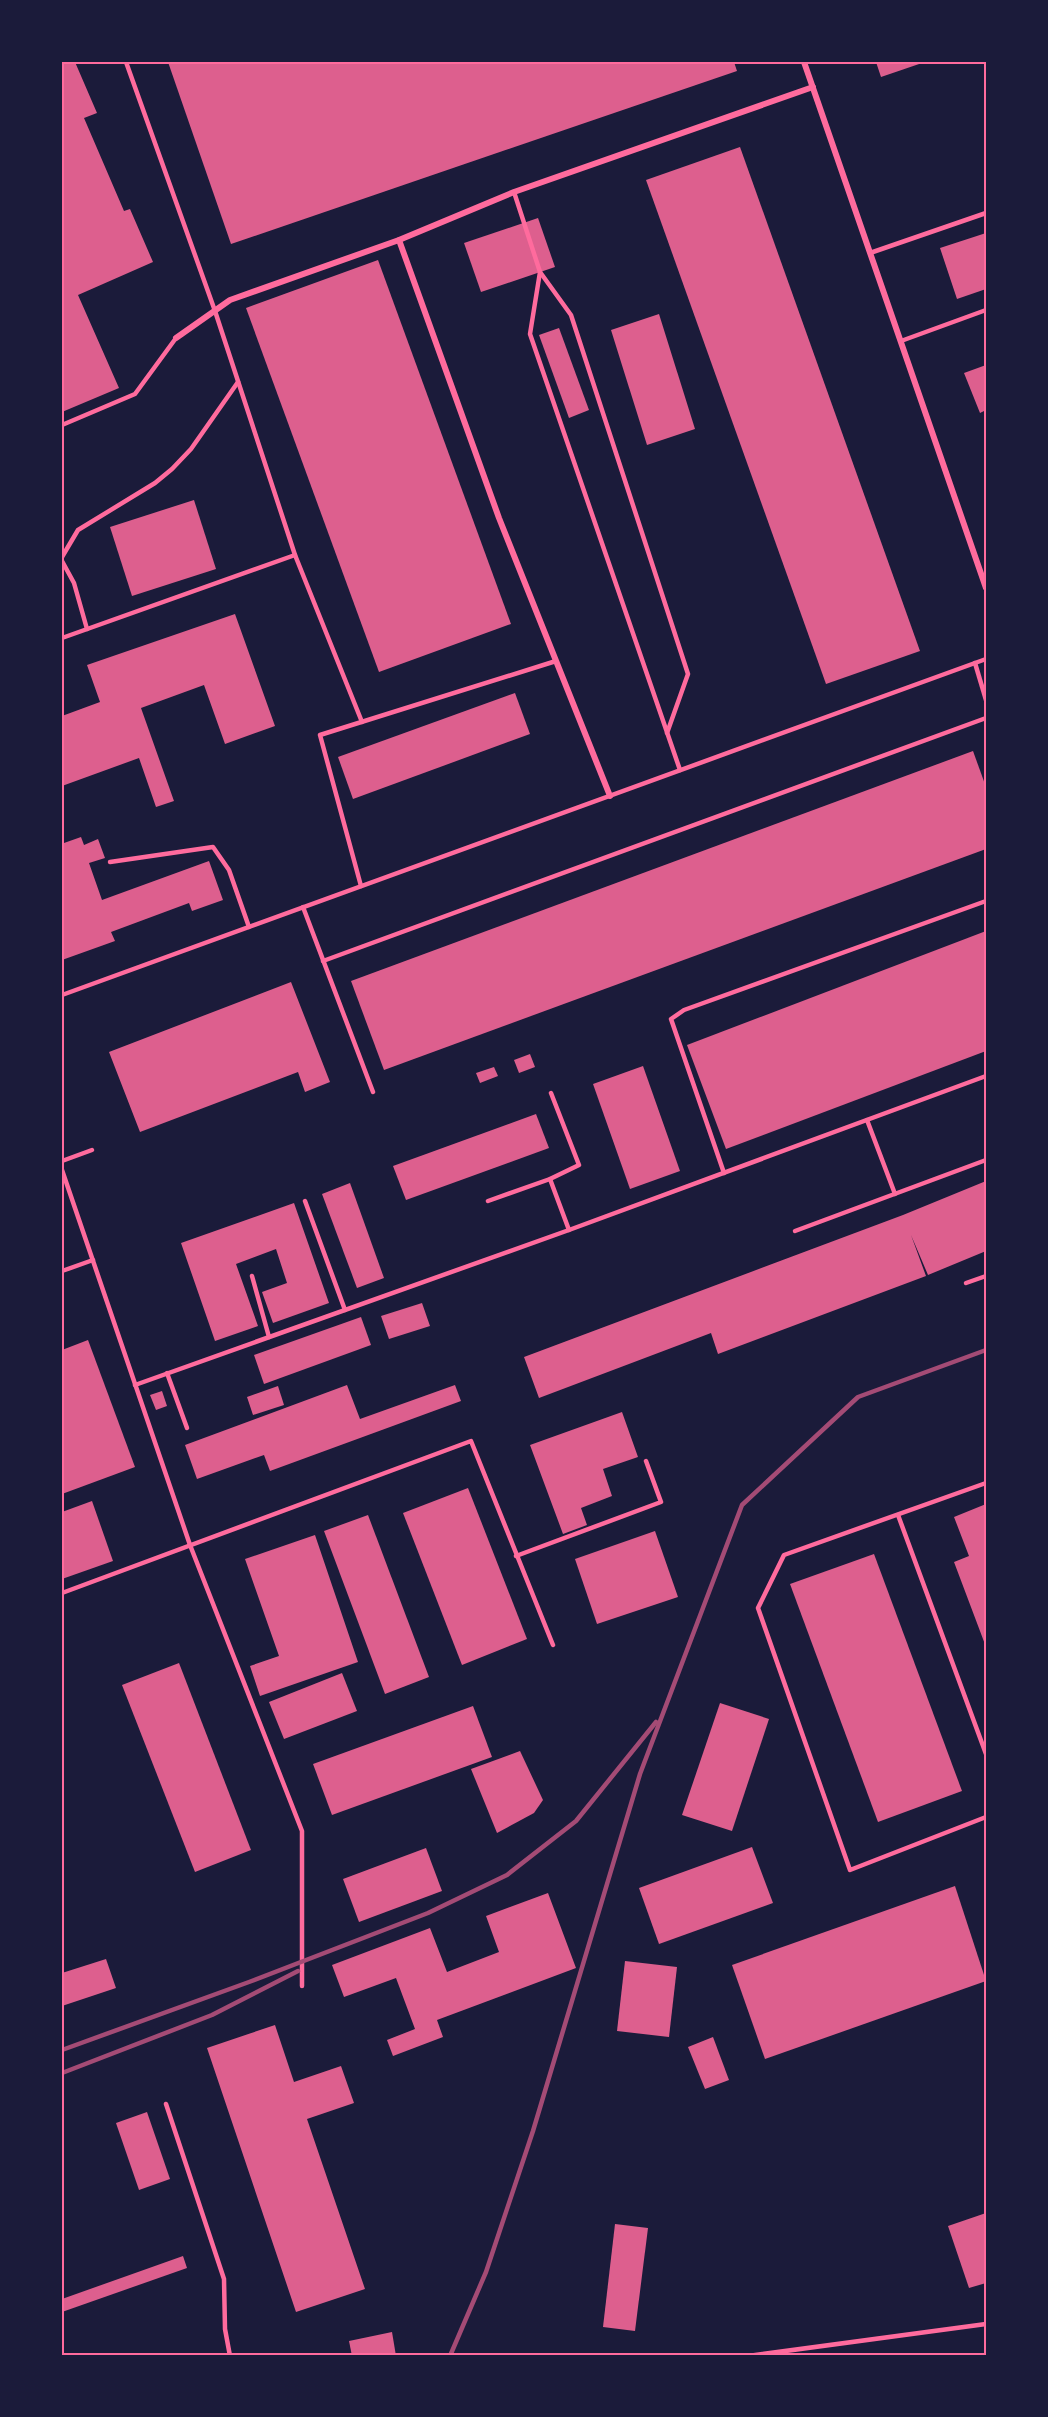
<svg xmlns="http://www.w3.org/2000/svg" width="1048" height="2417" font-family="'IBM Plex Sans',sans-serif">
	<rect width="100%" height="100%" fill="#1b1b3a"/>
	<g fill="#dd5f8e">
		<path d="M62,62H75L97,113L84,118L124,211L130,209L153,262L78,295L119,388L62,412Z"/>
		<path d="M168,62H734L737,71L231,244Z"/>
		<path d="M876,62H925L881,77Z"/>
		<path d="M740,147L920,651L826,684L646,180Z"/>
		<path d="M538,218L555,267L481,292L464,243Z"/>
		<path d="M986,233V289L957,299L940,248Z"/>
		<path d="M378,260L511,624L379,672L246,308Z"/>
		<path d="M659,314L695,429L647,445L611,330Z"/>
		<path d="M559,328L589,410L569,418L539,335Z"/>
		<path d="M986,365V410L980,413L964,373Z"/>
		<path d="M194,500L216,569L132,596L110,527Z"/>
		<path d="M235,614L275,726L225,744L204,685L141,708L174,801L156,807L139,758L62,786V716L100,702L87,665Z"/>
		<path d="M515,693L530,734L353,799L338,757Z"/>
		<path d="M973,751L986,787V849L384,1070L351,981Z"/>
		<path d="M62,836L64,843L81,837L84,845L98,839L105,858L89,863L102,900L209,861L223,900L192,911L189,903L111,932L115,941L62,960Z"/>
		<path d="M986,931V1051L726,1149L687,1045Z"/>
		<path d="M291,982L330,1082L305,1092L298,1072L140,1132L109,1052Z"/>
		<path d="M530,1054L535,1067L519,1073L514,1060Z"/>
		<path d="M643,1066L680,1171L630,1189L593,1084Z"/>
		<path d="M494,1067L498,1076L480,1083L476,1073Z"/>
		<path d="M536,1114L549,1148L406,1200L393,1166Z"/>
		<path d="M986,1181V1251L928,1275L911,1235L926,1276L718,1354L711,1333L539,1398L524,1357L903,1215Z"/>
		<path d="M350,1183L384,1278L357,1288L322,1194Z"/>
		<path d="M294,1203L329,1303L273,1323L262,1292L287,1283L276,1249L236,1264L258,1326L215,1341L181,1243Z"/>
		<path d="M422,1303L430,1326L389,1339L381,1316Z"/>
		<path d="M361,1317L371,1345L264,1384L254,1355Z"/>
		<path d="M88,1340L135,1467L62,1494V1350Z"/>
		<path d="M347,1385L360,1419L455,1385L461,1401L270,1471L264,1455L197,1479L185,1445Z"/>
		<path d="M278,1386L284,1405L253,1415L247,1397Z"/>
		<path d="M162,1391L167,1406L156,1410L150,1395Z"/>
		<path d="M622,1412L638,1457L603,1469L612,1496L581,1508L587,1525L563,1534L530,1445Z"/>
		<path d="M468,1488L527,1639L462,1665L403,1513Z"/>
		<path d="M92,1501L113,1561L62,1579V1512Z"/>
		<path d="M986,1504V1647L954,1562L969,1556L954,1517Z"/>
		<path d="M368,1515L429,1677L385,1694L324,1531Z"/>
		<path d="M655,1531L678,1597L597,1624L575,1559Z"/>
		<path d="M315,1535L358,1662L260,1696L250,1666L279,1656L245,1559Z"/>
		<path d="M874,1554L962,1791L878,1822L790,1584Z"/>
		<path d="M179,1663L251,1850L195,1872L122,1685Z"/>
		<path d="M342,1673L357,1711L284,1739L269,1702Z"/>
		<path d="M720,1703L769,1719L732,1831L682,1815Z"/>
		<path d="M473,1706L492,1757L332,1815L313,1764Z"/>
		<path d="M520,1751L543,1800L534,1813L497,1833L471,1769Z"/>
		<path d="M752,1847L773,1903L659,1944L639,1888Z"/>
		<path d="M426,1848L442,1891L359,1922L343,1879Z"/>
		<path d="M955,1886L986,1981L765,2059L732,1965Z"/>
		<path d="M548,1893L576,1968L437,2020L443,2037L393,2056L387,2040L415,2029L396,1978L344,1997L332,1965L430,1928L447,1972L499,1952L486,1916Z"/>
		<path d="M106,1959L116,1988L62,2006V1973Z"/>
		<path d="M625,1961L677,1967L669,2037L617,2031Z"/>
		<path d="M275,2025L294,2082L341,2066L354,2103L307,2119L365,2289L296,2312L207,2048Z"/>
		<path d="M713,2037L729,2080L705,2089L688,2047Z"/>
		<path d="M147,2112L170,2179L139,2190L116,2123Z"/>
		<path d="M986,2213V2283L969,2288L948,2226Z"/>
		<path d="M615,2224L648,2228L635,2331L603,2327Z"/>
		<path d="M183,2256L187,2268L62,2312V2299Z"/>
		<path d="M392,2332L396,2356H352L349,2341Z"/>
	</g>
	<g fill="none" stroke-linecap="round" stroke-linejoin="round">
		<g stroke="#ff6b9d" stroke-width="4.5">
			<path d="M126,62L215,311L295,555L362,722"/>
			<path d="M514,192L540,272L571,315L688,674L667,733"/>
			<path d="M870,253L986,213"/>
			<path d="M540,272L530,334L680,770"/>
			<path d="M901,341L986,310"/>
			<path d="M62,425L135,394L176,338"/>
			<path d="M62,557L78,530L155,483L172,469L191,449L238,382"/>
			<path d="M62,561L74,583L87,629"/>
			<path d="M62,638L295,555"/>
			<path d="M975,663L986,700"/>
			<path d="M110,862L213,847L229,870L249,927"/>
			<path d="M361,886L320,735L556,661"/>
			<path d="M303,907L373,1092"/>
			<path d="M323,961L986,718"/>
			<path d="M62,995L986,659"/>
			<path d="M867,1120L895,1194"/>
			<path d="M62,1161L92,1150"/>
			<path d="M62,1170L190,1545L302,1831V1986"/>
			<path d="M724,1173L671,1019L684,1010L986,901"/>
			<path d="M550,1179L569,1230"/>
			<path d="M305,1201L345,1310"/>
			<path d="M488,1201L550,1179L579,1165L551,1093"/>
			<path d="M795,1231L986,1160"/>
			<path d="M62,1271L93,1260"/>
			<path d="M252,1276L269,1337"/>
			<path d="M966,1283L986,1276"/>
			<path d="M167,1373L187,1428"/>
			<path d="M135,1385L569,1230L986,1076"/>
			<path d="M986,1483L784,1555L758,1608L850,1870L986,1817"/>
			<path d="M898,1515L986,1754"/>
			<path d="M516,1556L661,1502L646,1461"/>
			<path d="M62,1593L471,1441L553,1645"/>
			<path d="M166,2104L224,2279L225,2329L230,2356"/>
			<path d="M748,2356L986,2324"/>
		</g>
		<g stroke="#ff6b9d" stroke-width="6">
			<path d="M804,62L986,588"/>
			<path d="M399,240L499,518L610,796"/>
			<path d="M176,338L230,300L399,240L514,192L813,87"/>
		</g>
		<g stroke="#a44b75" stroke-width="4.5">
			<path d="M62,2050L249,1982L428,1913L507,1875L576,1821L656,1722"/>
			<path d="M62,2073L212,2015L298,1971"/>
			<path d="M450,2356L486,2272L533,2131L640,1774L742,1505L858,1397L986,1350"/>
		</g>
	</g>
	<rect width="1048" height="2417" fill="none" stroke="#1b1b3a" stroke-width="126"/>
	<rect x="63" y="63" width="922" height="2291" fill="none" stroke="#ff6b9d" stroke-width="2"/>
</svg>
